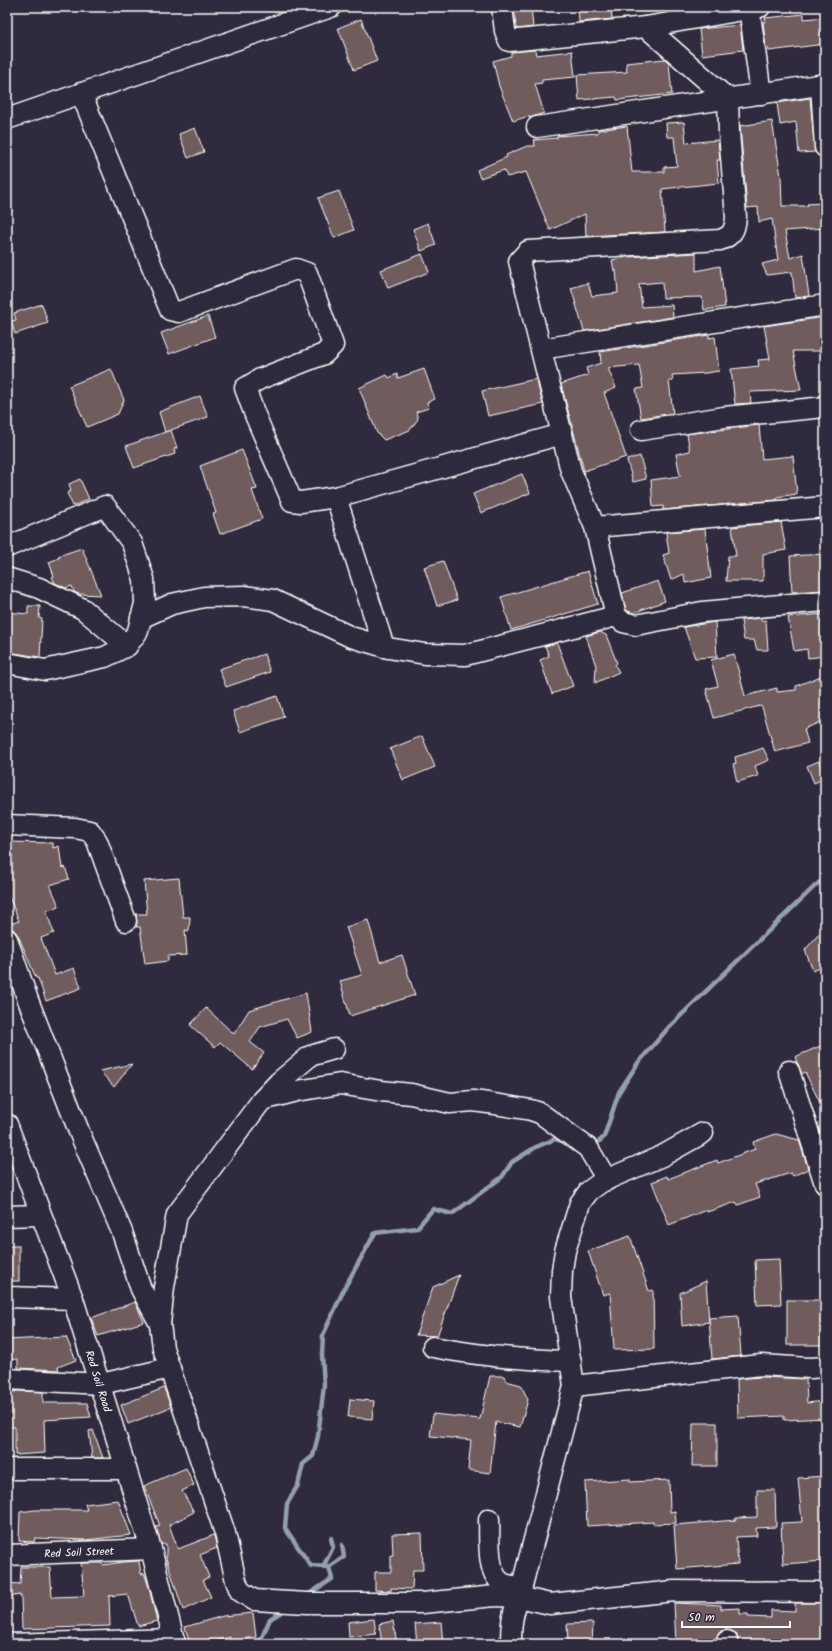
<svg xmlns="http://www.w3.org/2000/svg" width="832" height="1651" font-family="Kalam,sans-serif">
	<rect width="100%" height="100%" fill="#2f2a3d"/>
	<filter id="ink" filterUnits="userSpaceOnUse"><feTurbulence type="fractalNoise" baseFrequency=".025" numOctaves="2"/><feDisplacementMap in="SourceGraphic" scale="8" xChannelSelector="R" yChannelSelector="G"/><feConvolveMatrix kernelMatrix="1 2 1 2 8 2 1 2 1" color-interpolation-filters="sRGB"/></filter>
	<g filter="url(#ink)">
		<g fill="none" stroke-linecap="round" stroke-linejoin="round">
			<g stroke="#94a0ae" stroke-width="4.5">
				<path d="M593,1147L604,1137L619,1092L638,1063L670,1026L815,886L825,878"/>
				<path d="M323,1567L333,1547L331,1538"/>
				<path d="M329,1567L344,1557L342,1545"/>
				<path d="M306,1596L332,1579L329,1567L311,1566L285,1528L287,1504L298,1485L303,1464L313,1456L318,1436L324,1385L322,1355L323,1335L345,1287L375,1233L417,1228L433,1209L452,1214L502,1177L512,1162L536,1147L555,1139L566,1142"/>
				<path d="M259,1644L270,1619L286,1609"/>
			</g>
		</g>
		<g fill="#6f5b5c" stroke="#fff">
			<path d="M514,7H531L533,27L516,29Z"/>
			<path d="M578,7H611L612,19L579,22Z"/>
			<path d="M804,14V19L825,17V44L769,51L768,48H766L763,22H765V18Z"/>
			<path d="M361,19L377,61L354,70L338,28Z"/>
			<path d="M740,25L743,50L702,55L699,29Z"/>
			<path d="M535,50L536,55L572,51L575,77L542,80V83L535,84L544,113L529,118V116L513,121L499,86L493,61L511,56V52Z"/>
			<path d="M665,59L669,63L672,94L617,100L616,97L579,100L577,75L627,72L626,63Z"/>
			<path d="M810,98L815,152L799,153L796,122L780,125L777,103Z"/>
			<path d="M772,121L781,176L782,206H808L807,204L823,203L825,228L785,231L790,258L803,254L809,296L795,298L792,272L767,275L762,264L778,260L772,219L759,222L758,207L747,208L740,126Z"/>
			<path d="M684,122L686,143L718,140L720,160H717L719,183L662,189L665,232L586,236L585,214L550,230L526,172L507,177L504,170L480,178L477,170L507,157L506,155L527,146H535L534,140L557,138V136L598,133V130L627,126L632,172H664V167L677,166L674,137H667L666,123Z"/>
			<path d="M195,128L204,152L188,158L179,134Z"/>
			<path d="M339,191L354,230L334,238L318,198Z"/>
			<path d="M428,223L436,245L421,251L413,229Z"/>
			<path d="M696,253V271L720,266L725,307L704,310L702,297L663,298L662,282L639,284L642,307L672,305L673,317L584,331L571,288L588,283L592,296L618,293L616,270L614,271L612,260L627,257Z"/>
			<path d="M422,254L429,272L388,288L381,270Z"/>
			<path d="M42,304L48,323L15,334L11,321L16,320L14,313Z"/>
			<path d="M208,316L215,337L169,354L161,333Z"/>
			<path d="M825,317V351H793L801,390L750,392L751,403L735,404L731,369L759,366L758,360L770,359L764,326Z"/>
			<path d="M709,335V338L715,337L719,371L706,373L672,375L673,381H669L673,413L641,418L636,389L643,388L639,365L608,368L616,388L604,393L626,457L584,471L561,384L588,375L586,368L601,363L600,352Z"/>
			<path d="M111,369L124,400L118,414L87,427L69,386Z"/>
			<path d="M424,369L435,399L427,402L429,408L416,412L418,419L410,430L384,440L377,433L359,388L387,375L389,378L397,374L398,378Z"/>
			<path d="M536,379L543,404L488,416L482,391Z"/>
			<path d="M200,396L208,417L165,432L159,412Z"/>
			<path d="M759,425L762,459L793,456L797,494L777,497V500L663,510V506L653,507L651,480L680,476L676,454L690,451L687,434Z"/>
			<path d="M171,430L177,448L174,449L175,454L134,468L126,446Z"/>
			<path d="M242,450L257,489L252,490L262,519L220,534L213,514L216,513L200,466Z"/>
			<path d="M640,456L646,479L633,482L627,460Z"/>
			<path d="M522,474L530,493L481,513L473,494Z"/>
			<path d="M80,479L89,499L73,506L67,493L71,491L69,484Z"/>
			<path d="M781,522L786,550L763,554V581H726L728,556H736L732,527Z"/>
			<path d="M705,529L711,578L685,583L684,574L671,580L663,555L669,553L666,532Z"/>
			<path d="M82,548L101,595L79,594L74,592L72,586L66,588L55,583L52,577L54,576L49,562L59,558L58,556Z"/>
			<path d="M825,554V590L792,592L790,556Z"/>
			<path d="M443,561L457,600L437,606L424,567Z"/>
			<path d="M588,571L598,604L511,630L501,597Z"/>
			<path d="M658,581L665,601L633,613L626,610L622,593Z"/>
			<path d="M28,606H40L39,618L42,619L40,657L7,652V612L28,614Z"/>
			<path d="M825,614V656L808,658L807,649L794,651L788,617Z"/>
			<path d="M761,618V621L766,620L768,650H757L754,640H744L741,620Z"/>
			<path d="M715,622L717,657L695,658L684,627Z"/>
			<path d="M600,632L606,635L617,663L615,665L619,672L595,683L596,666L586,636Z"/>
			<path d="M557,643L573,686L552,694L540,660L549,656L545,646Z"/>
			<path d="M264,654L270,672L226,687L219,669Z"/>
			<path d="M734,654L745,696L777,688V692L796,690V686L821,676L825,686V720L804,729L808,743L775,752L762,707L760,706L714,718L706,689L718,686L711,660Z"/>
			<path d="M277,696L284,717L240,732L233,711Z"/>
			<path d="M422,736L435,767L403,780L390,749Z"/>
			<path d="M763,748L769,760L755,766L758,776L737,782L733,764L736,763L735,757L755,751Z"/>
			<path d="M819,761L825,778L814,783L807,766Z"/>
			<path d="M7,842L53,843V848L59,846L62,868L65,867L69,879L50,885L59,906L46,911L54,933L41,938L55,975L74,968L81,988L46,1001L38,978H36L18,935L14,930L7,928V925L19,921L10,899L7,900Z"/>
			<path d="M179,878L183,917H190L189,931L185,930L187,955L168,956V961L145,964L140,927H136L137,923L136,914H147L144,881Z"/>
			<path d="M368,920L380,962L402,955L415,995L350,1016L340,981L362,975L346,927Z"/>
			<path d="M825,927V966L813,971L805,950Z"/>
			<path d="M306,993L312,1032L297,1038L287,1019L260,1027L250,1042L264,1053L252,1069L220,1042L215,1047L190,1025L206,1008L234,1034L249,1010Z"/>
			<path d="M825,1044V1113L805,1072L802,1074L795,1057Z"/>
			<path d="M132,1064L114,1087L100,1071Z"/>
			<path d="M776,1134L799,1140L808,1169L793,1176L791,1173L755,1184L760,1197L738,1205L736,1202L707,1212L706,1210L669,1225L652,1182L667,1176L668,1179L717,1160L718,1163L755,1149L753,1142Z"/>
			<path d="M630,1236L649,1291L653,1290L654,1349L614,1350L610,1293L603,1295L588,1251Z"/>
			<rect x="7" y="1246" width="12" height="35"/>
			<path d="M779,1259L781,1304L757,1305L755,1260Z"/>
			<path d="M459,1275L437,1336L416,1335L433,1287Z"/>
			<path d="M706,1281L709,1322L682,1326L680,1293Z"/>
			<rect x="787" y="1300" width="38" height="45"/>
			<path d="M135,1302L144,1322L98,1336L91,1318Z"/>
			<path d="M738,1316L741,1356L712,1359L709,1318Z"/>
			<path d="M66,1337L76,1360L58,1367L59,1370L18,1368V1359L7,1360V1340Z"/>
			<path d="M490,1376H504L506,1381L521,1385L528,1400L520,1427L496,1422L490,1473L468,1470L471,1440L430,1436L433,1414L480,1419Z"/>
			<path d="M761,1377L806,1379L807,1403L825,1401V1418L784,1420V1416L738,1418L737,1379Z"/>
			<path d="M164,1388L171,1407L128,1424L121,1405Z"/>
			<path d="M18,1391L43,1392V1403H87L91,1417L44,1420L45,1453L15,1455V1427H7V1393Z"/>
			<path d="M350,1399L374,1401L372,1419L348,1417Z"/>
			<path d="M693,1423H717V1466H692Z"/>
			<path d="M93,1430L103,1458H92L89,1431Z"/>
			<path d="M186,1468L194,1485L182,1491L194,1512L169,1525L178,1549L214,1535L217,1548L200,1555L209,1577L203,1580L211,1597L183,1610L166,1558V1544H161L156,1527L160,1526L144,1486Z"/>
			<path d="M824,1476L825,1561L783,1564L781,1523L802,1522L798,1478Z"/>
			<path d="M630,1479V1482L669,1480L670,1512L675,1511L676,1523L653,1524V1522L587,1526L585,1482Z"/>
			<path d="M757,1490H775L776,1527L756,1528L757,1536L736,1537L738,1564L677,1569L674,1525L736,1520V1518L757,1517Z"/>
			<path d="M118,1500L131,1535L85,1540L35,1538L34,1542L19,1541L20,1512L35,1510H87L85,1504Z"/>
			<path d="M422,1533L423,1570H413L412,1589L391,1588V1591L375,1590V1572H391V1555H393L392,1534Z"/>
			<path d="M139,1561L141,1574L144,1573L148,1584L157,1621L138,1626L128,1594L109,1596L110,1626L22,1629L21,1596L20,1597V1595L7,1597V1583L20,1584L21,1567H50L52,1597L84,1596L81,1563H102L103,1565L123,1562Z"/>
			<path d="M674,1603L721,1605V1609L740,1608V1614H748V1617L771,1618V1610L795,1611V1603H822V1644H738L737,1635L732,1631L727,1630L721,1631L717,1636L716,1641H704V1644H676Z"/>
			<path d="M253,1613L256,1637L243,1639L244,1644H231L230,1637L205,1644H190L185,1627L223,1616Z"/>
			<path d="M374,1619L376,1634L349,1637L348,1622Z"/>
			<path d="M393,1621L397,1644H382L379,1624Z"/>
			<path d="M441,1622L443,1644H417L415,1624Z"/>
			<path d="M593,1623L592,1644H568L567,1624Z"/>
		</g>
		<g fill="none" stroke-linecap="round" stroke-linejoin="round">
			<defs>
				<g id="minor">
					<path d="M502,7L505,31L509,41L646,27L760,7"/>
					<path d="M749,7L761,94"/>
					<path d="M646,27L728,99L729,133L736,217C735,230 732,236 720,240L528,251L519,261L571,471L595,527L616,616L623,622L636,625L702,612L825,601"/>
					<path d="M821,85L825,147"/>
					<path d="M81,93L170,310L179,312L296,269L307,273L333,345L324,354L260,379L245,388L255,415L292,501L301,502L336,497"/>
					<path d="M7,119L331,7"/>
					<path d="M537,127L825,84"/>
					<path d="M541,349L825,305"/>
					<path d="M641,430L724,417L825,407"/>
					<path d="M595,527L825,507"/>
					<path d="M7,547L105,506L132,543L144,579L145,604L141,618L138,631L127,646L83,609L39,588L7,578"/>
					<path d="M141,618L172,604L204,597L244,596L273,600L351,637L388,648L425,654L465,655L616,616"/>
					<path d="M384,647L336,497L562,434"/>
					<path d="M7,663L45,670L105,657L127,646"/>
					<path d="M7,825L75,828L90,831L97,841L126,921"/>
					<path d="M7,939L28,1000L80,1134L122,1232L141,1289L160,1324"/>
					<path d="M334,1049L310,1056L279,1082L262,1100L177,1214L164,1287L160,1324L163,1348L225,1533L236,1581L240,1591L254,1600L307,1603H422L495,1596L519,1597L550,1604L674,1591L825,1592"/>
					<path d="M789,1071L825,1184"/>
					<path d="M262,1100L297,1091L340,1084L381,1091L411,1094L450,1103L473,1101L488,1103L531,1110L540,1113L588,1148L607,1180"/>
					<path id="s1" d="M7,1124L73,1299L151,1549L175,1644"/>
					<path d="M7,1216L40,1215"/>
					<path d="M7,1297L73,1299"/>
					<path d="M433,1347C479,1356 525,1360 571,1361"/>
					<path d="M7,1379L101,1384L170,1368"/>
					<path d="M574,1386L761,1365L810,1368L825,1367"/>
					<path d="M7,1469H126"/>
					<path d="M489,1519C490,1536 486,1572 501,1582C506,1586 515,1586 522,1587"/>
					<path id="s2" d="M7,1555L151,1549"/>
					<path d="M727,1641V1644"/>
					<path d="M7,1644L174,1639"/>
					<path d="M511,1644C511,1625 512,1614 519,1597L574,1386L561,1297L562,1270L565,1251L580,1203L589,1191L603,1181L662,1156L703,1133"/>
				</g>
			</defs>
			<use href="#minor" stroke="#fff" stroke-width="23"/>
			<use href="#minor" stroke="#2f2a3d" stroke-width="20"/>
		</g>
	</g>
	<g text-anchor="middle" stroke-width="4" stroke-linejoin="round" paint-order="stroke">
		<g font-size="11" fill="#fff" stroke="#2f2a3d">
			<text dy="4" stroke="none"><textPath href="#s1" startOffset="273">Red Soil Road</textPath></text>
			<text dy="4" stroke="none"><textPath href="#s2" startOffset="72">Red Soil Street</textPath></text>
		</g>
	</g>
	<rect width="832" height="1651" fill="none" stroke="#2f2a3d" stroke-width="24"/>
	<rect x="12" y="12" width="808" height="1627" fill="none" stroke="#fff" stroke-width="1.5" filter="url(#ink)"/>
	<path d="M682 1621v6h108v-6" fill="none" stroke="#ffffff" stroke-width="2"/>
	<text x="688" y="1621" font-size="12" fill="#ffffff" stroke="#2f2a3d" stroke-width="3" paint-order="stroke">50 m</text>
</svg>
